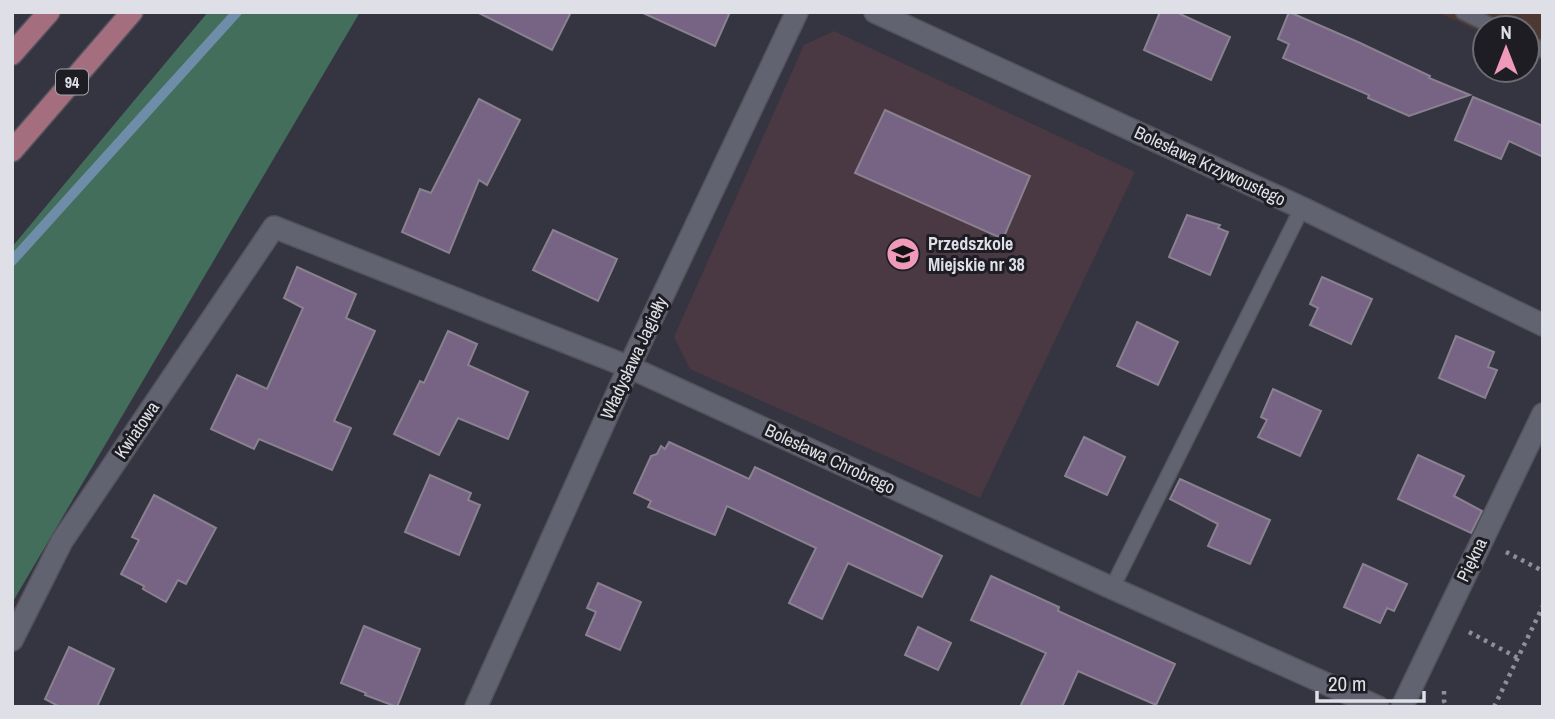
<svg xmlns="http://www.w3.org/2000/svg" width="1555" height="719" font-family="'Archivo Narrow',sans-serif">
	<rect width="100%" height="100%" fill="#353542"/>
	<path fill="#4d3932" d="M1437,12H1543V61L1527,54V28H1485V34Z"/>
	<path fill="#4a3842" d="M834,31L1135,172L980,498L690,369L674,337L804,45Z"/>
	<path fill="#446e5c" d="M208,12H360L12,603V247Z"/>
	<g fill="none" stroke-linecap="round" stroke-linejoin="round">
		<path stroke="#6e8da9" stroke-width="10" d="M12,261L237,12"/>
	</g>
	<g fill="#776485" stroke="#89818f" stroke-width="2">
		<path d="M477,12H571L552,50Z"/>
		<path d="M641,12H730L715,46Z"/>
		<path d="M1160,12H1176L1230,37L1211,80L1144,50Z"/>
		<path d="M1289,12L1358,42L1430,76L1429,78L1470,95L1409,116L1368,98L1369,95L1283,58L1289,44L1278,39Z"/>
		<path d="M1473,97L1543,126V157L1509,141L1501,159L1455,140Z"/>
		<path d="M479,99L520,120L487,185L479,180L449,253L402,232L420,189L431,193Z"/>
		<path d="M885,110L1030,176L1003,239L855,173Z"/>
		<path d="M1187,215L1220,225L1218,228L1228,232L1210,275L1169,257Z"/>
		<path d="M553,230L617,259L598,301L533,270Z"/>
		<path d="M297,267L356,294L346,318L375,331L334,421L351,428L332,470L259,439L254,449L211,429L237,375L267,389L303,308L284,298Z"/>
		<path d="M1322,277L1372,299L1351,344L1310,325L1318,308L1310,304Z"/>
		<path d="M1137,322L1178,342L1158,385L1117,366Z"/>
		<path d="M448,331L477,344L468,365L528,392L508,439L458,418L439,455L394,434L420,381L424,383Z"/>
		<path d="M1456,336L1494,352L1488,367L1497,370L1485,398L1439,378Z"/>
		<path d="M1273,389L1321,411L1300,456L1258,437L1267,420L1261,417Z"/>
		<path d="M1084,437L1125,457L1107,495L1065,476Z"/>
		<path d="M669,442L749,479L755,467L942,556L922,597L848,563L822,619L789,603L816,548L727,506L715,535L648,507L651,501L634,493L651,456L657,454L661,446L665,449Z"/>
		<path d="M1418,455L1464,476L1454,496L1482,511L1471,533L1398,499Z"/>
		<path d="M430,475L471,493L468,500L480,505L459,555L405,532Z"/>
		<path d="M1180,479L1270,520L1250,564L1208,546L1218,524L1170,499Z"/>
		<path d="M154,495L216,528L186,584L178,580L166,602L143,589L144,586L121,574L139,540L132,537Z"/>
		<path d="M1363,564L1407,584L1394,611L1387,608L1380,623L1344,607Z"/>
		<path d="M991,576L1059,607L1058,611L1175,664L1156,705L1078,671L1062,707H1020L1046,653L971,620Z"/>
		<path d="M598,583L641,602L620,650L586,635L596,612L587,608Z"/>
		<path d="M364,626L420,649L397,707L365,695L366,693L341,683Z"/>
		<path d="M918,627L951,643L938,670L905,655Z"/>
		<path d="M69,647L114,669L97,707H60L45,699Z"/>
	</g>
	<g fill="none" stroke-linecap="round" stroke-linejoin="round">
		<defs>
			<g id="lane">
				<path d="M1463,12L1496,28"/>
				<path d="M1527,42L1543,50"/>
				<path d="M1112,588L1302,208"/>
			</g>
			<g id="street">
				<path d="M875,12L1302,208L1543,325"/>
				<path d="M12,640L62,541L274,227L629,367L1112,588L1378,707"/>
				<path d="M476,707L629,367L797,12"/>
				<path d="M1402,707L1543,414"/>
			</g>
			<g id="primary">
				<path d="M12,54L49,12"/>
				<path d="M12,151L132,12"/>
			</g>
		</defs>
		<use href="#lane" stroke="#53535d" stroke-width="17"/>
		<use href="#street" stroke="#53535d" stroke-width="24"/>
		<use href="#primary" stroke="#53535d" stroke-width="24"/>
		<g stroke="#8f8f99" stroke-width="4.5" stroke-dasharray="3.5 5" stroke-linecap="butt">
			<path d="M1506,552L1543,571"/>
			<path d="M1469,632L1518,658"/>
			<path d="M1444,691V701L1447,707"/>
			<path d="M1494,707L1543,606"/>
		</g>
		<use href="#lane" stroke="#626371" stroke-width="14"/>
		<use href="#street" stroke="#626371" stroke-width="21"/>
		<use href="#primary" stroke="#a56e7e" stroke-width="21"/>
	</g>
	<defs>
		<symbol id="school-disc" viewBox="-11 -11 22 22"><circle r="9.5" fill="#ef9ab8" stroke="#1d1d23"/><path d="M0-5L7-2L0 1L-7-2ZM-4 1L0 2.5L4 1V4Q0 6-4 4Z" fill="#111"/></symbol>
	</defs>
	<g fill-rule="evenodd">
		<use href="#school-disc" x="884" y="235" width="38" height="38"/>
	</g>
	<g text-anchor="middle" stroke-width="6" stroke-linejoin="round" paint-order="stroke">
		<rect fill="#1d1d23" stroke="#a5a5ac" stroke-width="2" x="56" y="69.5" width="32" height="25" rx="5"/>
		<g font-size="16" font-weight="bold" fill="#dfdfe7">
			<text x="72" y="88">94</text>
		</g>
		<g font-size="18" fill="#dfdfe7" stroke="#1d1d23">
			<text transform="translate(1210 166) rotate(25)" y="6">Bolesława Krzywoustego</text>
			<text transform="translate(634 358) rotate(-65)" y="6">Władysława Jagiełły</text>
			<text transform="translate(137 430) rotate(-56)" y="6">Kwiatowa</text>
			<text transform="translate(830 459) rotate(25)" y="6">Bolesława Chrobrego</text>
			<text transform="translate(1472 560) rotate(-64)" y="6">Piękna</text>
		</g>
		<g font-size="18" font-weight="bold" fill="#dfdfe7" stroke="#1d1d23" text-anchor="start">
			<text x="928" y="250">Przedszkole<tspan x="928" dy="21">Miejskie nr 38</tspan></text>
		</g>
	</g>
	<rect width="1555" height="719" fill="none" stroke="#dfdfe7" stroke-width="28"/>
	<g transform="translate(1506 49)"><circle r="33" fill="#1d1d23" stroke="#6b6b71" stroke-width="2"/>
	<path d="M0-5L12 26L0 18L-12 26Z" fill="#ef9ab8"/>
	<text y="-10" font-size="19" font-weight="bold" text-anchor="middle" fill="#dfdfe7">N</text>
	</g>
	<path d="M1317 691v10h107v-10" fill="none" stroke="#dfdfe7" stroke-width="3.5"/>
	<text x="1328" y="691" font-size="21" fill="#dfdfe7" stroke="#1d1d23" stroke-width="5" paint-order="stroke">20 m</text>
</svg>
